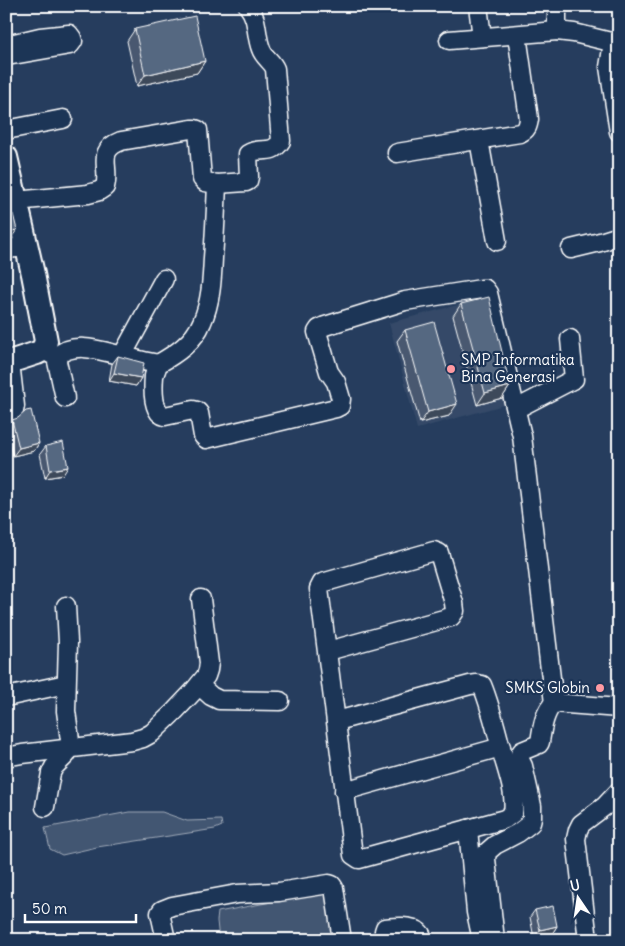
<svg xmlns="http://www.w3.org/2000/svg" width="625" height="946" font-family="Delius,sans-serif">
	<rect width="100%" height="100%" fill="#263d5e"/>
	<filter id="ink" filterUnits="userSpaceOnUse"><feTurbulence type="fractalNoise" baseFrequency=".02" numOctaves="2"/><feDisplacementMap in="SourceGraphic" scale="10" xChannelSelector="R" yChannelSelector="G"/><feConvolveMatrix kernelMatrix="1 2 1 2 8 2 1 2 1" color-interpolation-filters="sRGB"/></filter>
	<g filter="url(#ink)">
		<path fill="#344a68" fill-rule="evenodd" d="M484,298L511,403L417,429L389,323ZM453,316L506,397L477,404Z"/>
		<g fill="#425672" stroke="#a0aab8">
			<path d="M129,812H162L187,821L221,820L222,826L215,829L97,847L62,855L50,849L45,828Z"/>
			<path d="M342,889L349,940H219L217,921L218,912Z"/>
		</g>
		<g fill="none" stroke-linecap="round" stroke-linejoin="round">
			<defs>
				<g id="minor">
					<path d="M478,6L482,37"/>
					<path d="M557,6V31L574,33L619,44"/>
					<path d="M449,40L557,31"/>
					<path d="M613,43L609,67L619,132"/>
					<path d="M6,45L40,37L69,34L72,38L73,41L70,45L7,56L6,55"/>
					<path d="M6,130L63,119"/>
					<path d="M479,140L497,241"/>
					<path d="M397,153L520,133C527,130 528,126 529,119L517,35"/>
					<path d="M217,184L246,182L248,181L249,177L248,154C260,145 271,157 281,141L275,69C272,61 264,58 261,49C255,34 259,20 248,6"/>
					<path d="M16,201L88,194L99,191L105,187C111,167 95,151 121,141L191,129H195L198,130L202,179L205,182L217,184C216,208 215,233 213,258C212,279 211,302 202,322C194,342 176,354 158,364C157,368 155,372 154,376C153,388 152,413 165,416L193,410L197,411L199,413L203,436L206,439L336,408L340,406L341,399L336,382L329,372L317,332L319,329L325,326L405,301L481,289H485L488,293L522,436L554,703"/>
					<path d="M6,249L27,247"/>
					<path d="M571,249L600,242L619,236"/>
					<path d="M47,352L56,357L65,398"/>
					<path d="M122,356L164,279"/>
					<path d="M56,357C74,340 102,351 123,356C135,359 146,362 158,364"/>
					<path d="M516,409L574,379L570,339"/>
					<path d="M6,417L14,411L15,406L10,362"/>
					<path d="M328,651L451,617L455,611L454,603L439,553L434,551L322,583L319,589L353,855L359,859L505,819L513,813C516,795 508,774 503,756C497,733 491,707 482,685L477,684L470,685L337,721"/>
					<path d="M199,685L211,696L219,700L280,701"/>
					<path d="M6,697L66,684"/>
					<path d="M6,757L22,754L132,741L143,738L152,733L174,712L193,692L206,676L208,670L209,663L201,599"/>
					<path d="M344,791L501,747"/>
					<path d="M45,807L49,784L51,773L54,767L66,755L69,749L70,740L66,711L68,642L66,606"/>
					<path d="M468,829L476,912L482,940"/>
					<path d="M166,940L160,913L162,910L172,906L237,894L279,892L329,884L332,885L334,888L342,940"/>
					<path d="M380,940L384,937V931L385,928C394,927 412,925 419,932C422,934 422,937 423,940"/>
					<path d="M495,940L486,859L487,852L495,845L518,833L531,823L532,817V806L523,766L520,760V754L522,751L539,744L540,742C542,729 544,712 554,703L619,708"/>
					<path d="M588,940L576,839L578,830L581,824L605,806L619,791"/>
				</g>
				<path id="major" d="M6,157L33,274L46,341L43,350L37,353L6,363"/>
			</defs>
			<use href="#minor" stroke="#fff" stroke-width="21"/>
			<use href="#major" stroke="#fff" stroke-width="26"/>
			<use href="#minor" stroke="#1d3557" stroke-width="18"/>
			<use href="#major" stroke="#1d3557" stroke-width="22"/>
		</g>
		<g fill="#49596f" stroke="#fff">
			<path d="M135,29L205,61L197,73L137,86L127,41Z"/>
			<path d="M461,304L510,386L502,398L477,405L453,316Z"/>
			<path d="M405,330L449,416L420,423L397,341Z"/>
			<path d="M118,356L141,378L136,386L109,381L112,364Z"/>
			<path d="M12,420L39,443L34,451L13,456L7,428Z"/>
			<path d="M46,446L63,475L45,478L40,454Z"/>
			<path d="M535,910L557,926L552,934L534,938L530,917Z"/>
		</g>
		<g fill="#3c485a" stroke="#fff">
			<path d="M205,61L197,73L137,86L145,75Z"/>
			<path d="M17,230L11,238L6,239V232Z"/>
			<path d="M114,373L141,378L136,386L109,381Z"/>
			<path d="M510,386L502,398L477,405L485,393Z"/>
			<path d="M457,404L449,416L420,423L428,412Z"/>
			<path d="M39,443L34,451L13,456L19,448Z"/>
			<path d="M68,467L63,475L45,478L50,470Z"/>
			<path d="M557,926L552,934L534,938L540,930Z"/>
		</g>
		<g fill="#556781" stroke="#fff">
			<path d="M195,16L205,61L145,75L135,29Z"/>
			<path d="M13,214L17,230L6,232V215Z"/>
			<path d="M489,297L510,386L485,393L461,304Z"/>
			<path d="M434,322L457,404L428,412L405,330Z"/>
			<path d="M118,356L144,363L141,378L114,373Z"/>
			<path d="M31,410L39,443L19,448L12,420L18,418L26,411Z"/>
			<path d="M63,442L68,467L50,470L46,446Z"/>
			<path d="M553,906L557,926L540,930L535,910Z"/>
		</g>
	</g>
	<g fill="#ff9aa2" stroke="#1d3557" stroke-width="2">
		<circle cx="451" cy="369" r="5"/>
		<circle cx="600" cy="688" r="5"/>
	</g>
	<g text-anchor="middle" stroke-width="4.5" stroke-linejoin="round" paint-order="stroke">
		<g font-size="15" fill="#fff" stroke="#1d3557" text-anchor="start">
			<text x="461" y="365">SMP Informatika<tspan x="461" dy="17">Bina Generasi</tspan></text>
			<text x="590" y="693" text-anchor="end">SMKS Globin</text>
		</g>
	</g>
	<rect width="625" height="946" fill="none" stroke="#1d3557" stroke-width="25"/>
	<rect x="12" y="12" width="600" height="921" fill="none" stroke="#fff" stroke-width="2" filter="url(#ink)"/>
	<g transform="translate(578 898) rotate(347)" stroke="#1d3557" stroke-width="4" paint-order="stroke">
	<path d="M0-4L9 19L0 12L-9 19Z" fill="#ffffff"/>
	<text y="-8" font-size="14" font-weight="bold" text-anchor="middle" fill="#ffffff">U</text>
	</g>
	<path d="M25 914v8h111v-8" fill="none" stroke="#ffffff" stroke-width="2.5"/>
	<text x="32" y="914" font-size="15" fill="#ffffff" stroke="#1d3557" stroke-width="4" paint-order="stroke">50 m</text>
</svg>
